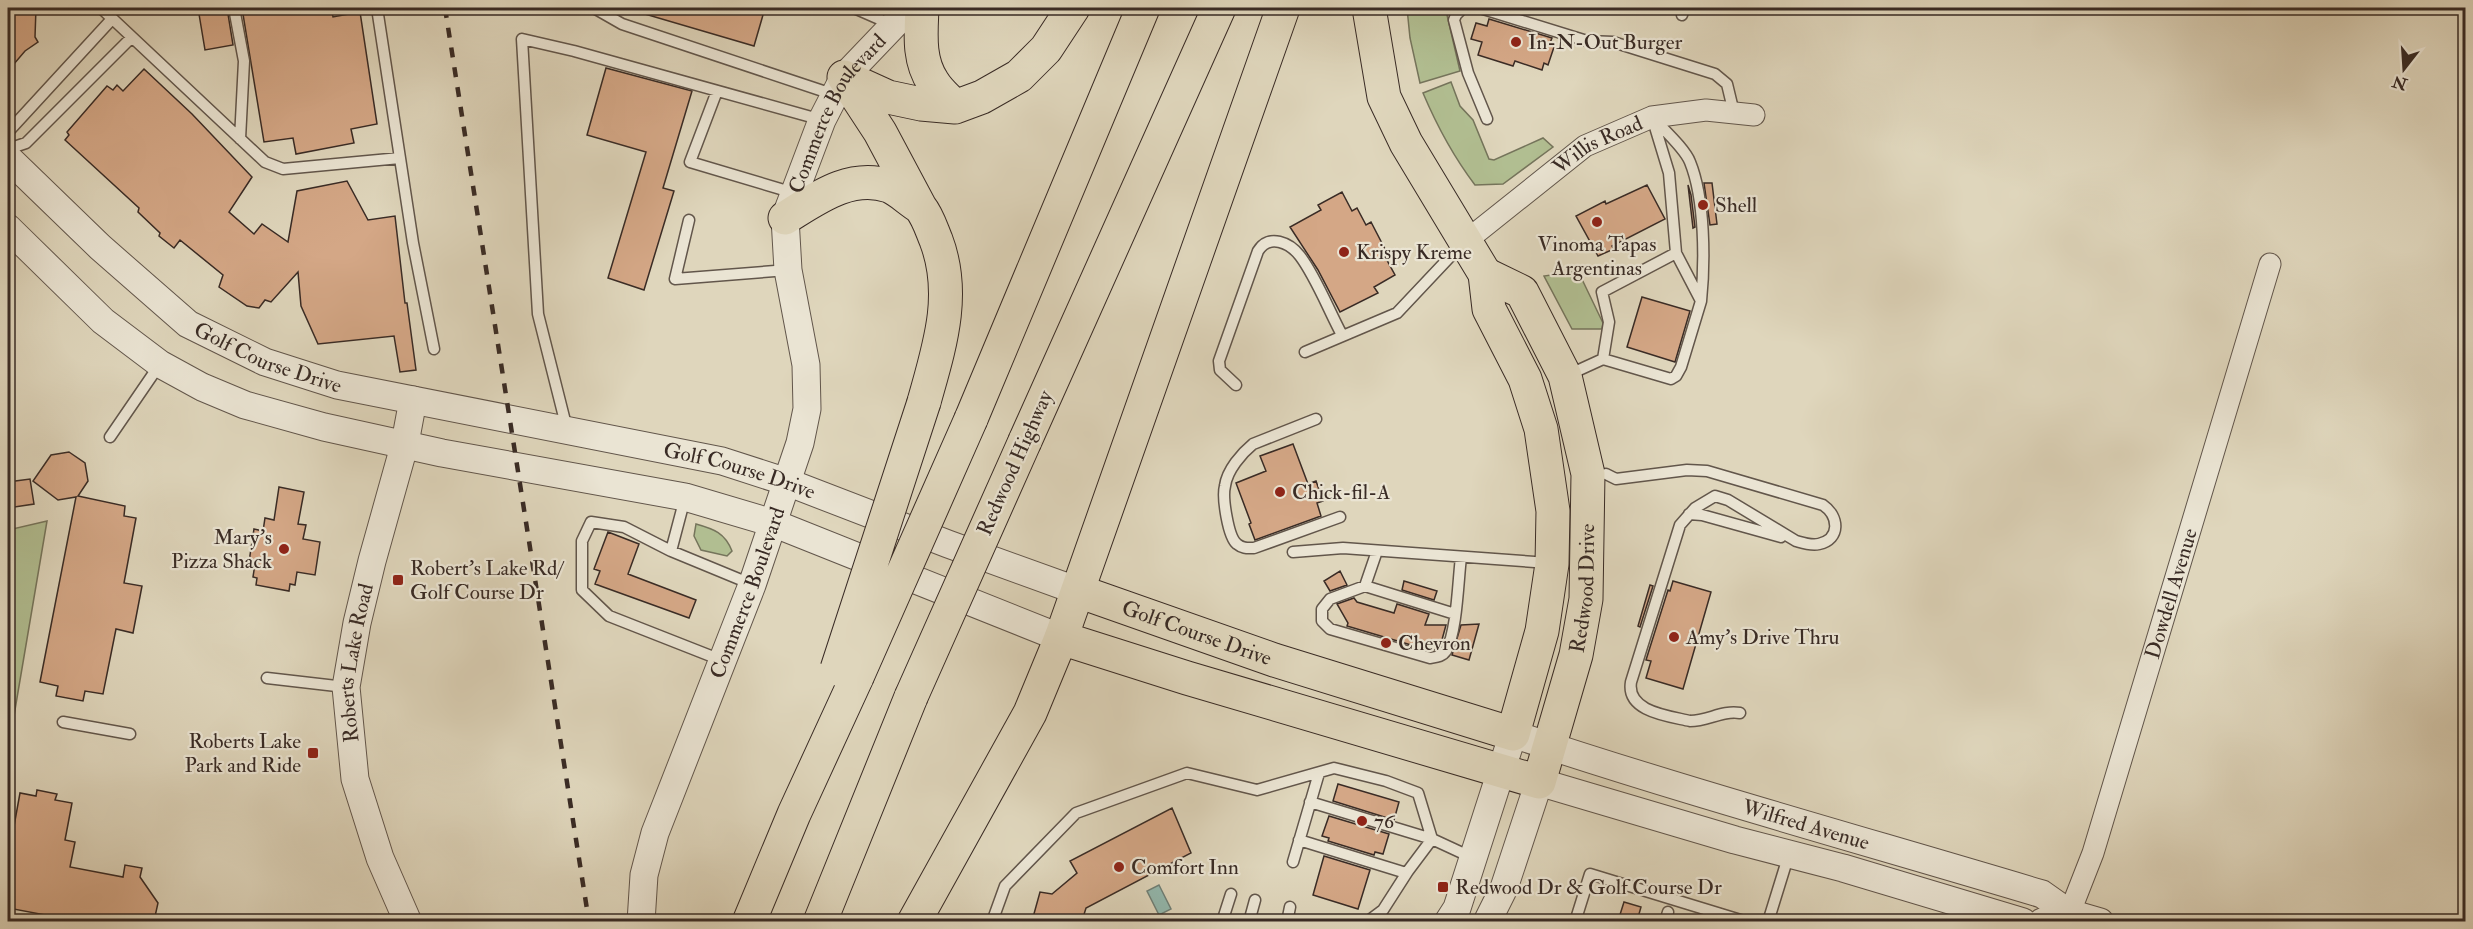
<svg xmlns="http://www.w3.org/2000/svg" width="2473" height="929" viewBox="0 0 2473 929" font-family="'IM FELL Double Pica',serif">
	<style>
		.green { fill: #b1be91; stroke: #75745b; stroke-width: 1.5 }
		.water { fill: #93b9af; stroke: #6f8078; stroke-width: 1.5 }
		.building { fill: #d4a786; stroke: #392b25; stroke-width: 1.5 }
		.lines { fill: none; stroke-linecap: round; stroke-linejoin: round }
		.service-casing { stroke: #62564b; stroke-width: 13 }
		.minor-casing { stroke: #62564b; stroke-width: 23 }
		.tertiary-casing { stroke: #62564b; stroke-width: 29 }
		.primary-casing { stroke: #392b25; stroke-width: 35 }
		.motorway-casing { stroke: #392b25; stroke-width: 35 }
		.service { stroke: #eae4d3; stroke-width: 10 }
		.minor { stroke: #eae4d3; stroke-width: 21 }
		.tertiary { stroke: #eae4d3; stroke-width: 27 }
		.primary { stroke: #dfd6bc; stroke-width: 33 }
		.motorway { stroke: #dfd6bc; stroke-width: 33 }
		.rail { stroke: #392b25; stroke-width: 4.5; stroke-dasharray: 10 10; stroke-linecap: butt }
		.motorway-bridge-casing { stroke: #392b25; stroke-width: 35; stroke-linecap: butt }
		.motorway-bridge { stroke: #dfd6bc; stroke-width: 33 }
		.poi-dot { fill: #8f2418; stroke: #eae4d3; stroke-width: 2 }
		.labels { text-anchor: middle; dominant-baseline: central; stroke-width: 4.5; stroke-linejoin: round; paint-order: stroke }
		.poi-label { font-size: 21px; fill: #392b25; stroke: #eae4d3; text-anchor: start }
		.street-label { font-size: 21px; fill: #392b25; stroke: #eae4d3 }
	</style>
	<rect width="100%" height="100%" fill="#dfd6bc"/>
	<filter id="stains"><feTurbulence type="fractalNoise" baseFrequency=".00333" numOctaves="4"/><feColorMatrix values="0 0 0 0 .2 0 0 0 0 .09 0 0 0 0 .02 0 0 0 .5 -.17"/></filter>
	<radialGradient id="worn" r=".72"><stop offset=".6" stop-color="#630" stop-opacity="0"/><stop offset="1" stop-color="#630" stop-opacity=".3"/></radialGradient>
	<path class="green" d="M1407,8H1448L1447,15L1460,71L1420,83L1410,38Z
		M1451,82L1460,106L1473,120L1489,159L1494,160L1543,138L1553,147L1503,184L1475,185C1453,156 1437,126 1423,93Z
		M1578,271L1603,323L1602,329H1572L1544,276Z
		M47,521L8,751V530Z
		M696,524C714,529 725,533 732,551L727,556L701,550L694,536Z"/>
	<path class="water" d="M1159,885L1171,909L1159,915L1147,891Z"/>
	<path class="building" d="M8,8H36L35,37L38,42L25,51L8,71Z
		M198,8H227L233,45L205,50Z
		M242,8H331L333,17L360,12L377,124L351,129L354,143L296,154L293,138L264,142Z
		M639,8H765L754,46L638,12Z
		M1489,19L1552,38L1550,43L1555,44L1548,65L1544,63L1542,70L1515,61L1513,66L1478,55L1482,42L1471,39L1476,23L1487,26Z
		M606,68L692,91L663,188L674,191L644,290L608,278L646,152L587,135Z
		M144,69L192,114L252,177L229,212L254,234L262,224L288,242L297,191L347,181L368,220L395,216L405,303H407L416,370L400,372L394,336L318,344L301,306L298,272L271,302L265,300L259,308L247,306L219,287L223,275L180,240L174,248L159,236L160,233L138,212L139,208L65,140L69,135L67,132L107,86L113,90L117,85L123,91Z
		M1704,183H1712L1717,224L1710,225Z
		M1647,185L1665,219L1612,246L1614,249L1598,256L1576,216L1605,201L1606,204Z
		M1688,185L1691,195L1695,227L1693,228Z
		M1342,192L1352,211L1357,208L1366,225L1371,222L1386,251L1383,253L1395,275L1374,287L1378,293L1340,312L1318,270L1290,227L1321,210L1318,205Z
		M1642,297L1690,311L1675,362L1627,347Z
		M1293,444L1308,484L1316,481L1323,501L1317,503L1321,516L1255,540L1249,524L1251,523L1236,483L1266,471L1260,456Z
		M69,452L85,463L88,481L78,496L125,506L124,516L136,518L124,583L142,586L133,633L116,629L103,694L85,691L83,701L56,696L58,686L40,682L76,497L58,500L33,481L51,455Z
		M30,479L34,504L8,508V482Z
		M279,487L304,492L298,524L306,525L303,539L320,542L315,575L297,572L295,585L290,584L289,591L256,585L257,578L253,577L255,564L249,562L254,529L263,531L265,518L274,520Z
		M608,532L639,544L628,574L696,600L689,618L595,584L600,571L594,569Z
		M1340,571L1347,585L1330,591L1324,581Z
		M1404,581L1437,591L1434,600L1402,590Z
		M1673,581L1711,592L1683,689L1646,678L1651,661L1646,660L1668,590L1670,591Z
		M1650,585L1653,586L1640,627L1638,626Z
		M1354,598L1357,602L1394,613L1397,604L1429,614L1425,625H1446L1440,647L1435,650L1429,648L1428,650L1347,626L1348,623L1337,604Z
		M1479,624L1469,660L1452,655L1461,625Z
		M1338,784L1399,802L1394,820L1333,801Z
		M37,790L57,794L55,800L72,803L65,840L75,842L70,867L123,877L125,865L142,868L140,877L158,903L154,921H77L8,908V859L20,793L36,796Z
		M1172,808L1191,853L1086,908L1082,921H1032L1040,892L1052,894L1077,873L1070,861Z
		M1329,816L1389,834L1383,854L1375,852L1374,855L1328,841L1329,838L1322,836Z
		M1324,856L1370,870L1358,909L1313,895Z
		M1624,902L1641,907L1637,921H1618Z"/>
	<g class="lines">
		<g class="service-casing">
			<path id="service" d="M101,8L265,162L283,169L400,158
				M234,8L244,61L240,139
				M377,8L413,243L434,349
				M594,8L622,24L835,95
				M854,8L893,25
				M1463,8L1456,15L1454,20L1468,73L1487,119
				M1480,8L1587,41L1613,42L1715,74L1727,84L1734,113
				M1682,15L1684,8
				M717,91L690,162L794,193
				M1654,119C1664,130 1685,149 1690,162C1705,199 1705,262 1701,301
				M8,132L112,19
				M8,149L26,143L132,37
				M689,220L675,279L788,270
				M1305,352L1397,313L1462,244
				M1603,359L1671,379L1676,376L1681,367L1701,301L1676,253
				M1568,375L1603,359L1609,322L1602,292L1676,253L1669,173L1652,117
				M1236,385L1220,370L1219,361L1258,251C1269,233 1290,243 1300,256C1316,277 1329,311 1342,335
				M1316,419L1253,444C1242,453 1227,470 1225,486C1222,497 1228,537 1237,544C1243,549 1248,548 1254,548L1340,517
				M567,429L538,314L522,39L574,51L822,120
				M110,437L160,364
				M1606,474L1616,479L1687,470L1707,471L1823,505C1839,516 1841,539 1819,544C1811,546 1803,543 1796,541L1728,500L1715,496L1695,508L1680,525L1631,682C1626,712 1669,716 1690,721C1708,721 1722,710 1740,713
				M1689,514L1702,515L1781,537
				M671,551L685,498
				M1293,552L1343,548L1549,563
				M1365,586L1377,551
				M1455,614L1365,586L1330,599L1322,609V621L1330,629L1430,658C1436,657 1442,657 1446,651C1457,632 1458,581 1461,557
				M721,660L609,616L582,590V541L591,522L624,527L671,551L751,584
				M267,678L345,687
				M63,722L130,734
				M1310,802L1432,839L1408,871L1383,910L1367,922
				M1299,840L1406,873
				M1293,862L1319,773
				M992,922L1005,886L1076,813L1187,773L1257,790L1334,768L1386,781L1418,793L1432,839L1473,858
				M1222,922L1231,894
				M1249,922L1255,900
				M1287,922L1290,907
				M1575,922L1590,874L1747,922
				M1665,922L1668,912
				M1768,922L1789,854"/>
		</g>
		<g class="minor-casing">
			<g id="minor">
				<path id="s1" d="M1466,241L1585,146L1652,117L1706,110L1754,115"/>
				<path id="s2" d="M2066,922L2093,853L2270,264"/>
			</g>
		</g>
		<g class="tertiary-casing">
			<g id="tertiary">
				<path id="s3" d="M8,158L100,247L188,324L265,362L337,385L722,461L787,482L948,544L1078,591"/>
				<path d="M8,228L103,321L160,364L202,387L245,405L324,427L442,453L685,497L773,523L1061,638"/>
				<path id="s4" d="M408,922L380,858L355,779L346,687L357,623L372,561L405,443L413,400"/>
				<path id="s5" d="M641,922L644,875L655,833L752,585L800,443L807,409L806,365L788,270L785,218L822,120L844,77L910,8"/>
				<path id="s6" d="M1448,922L1457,908L1513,734C1687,792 1865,841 2042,894L2069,913L2100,922"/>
				<path d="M1487,922L1504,888L1539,782L1735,840L1843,868L2023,922"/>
				<path d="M2042,922L2069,913"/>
			</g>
		</g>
		<g class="primary-casing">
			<g id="primary">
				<path id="s7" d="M1078,591L1274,660L1513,734L1542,631L1552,564L1553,511L1541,429L1525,379L1489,309L1485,274L1406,143L1384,97L1369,8"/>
				<path id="s8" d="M1061,638L1187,678L1539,782L1576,655L1586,599L1588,474L1565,376L1522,292L1485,274"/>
			</g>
		</g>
		<g class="motorway-casing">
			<path id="motorway" d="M922,8C921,33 918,60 933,82C938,91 948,99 955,107
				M844,77L880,132L920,207C928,217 931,228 936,240C957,295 939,348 924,402
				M844,77L888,97L921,104L955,107L982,97L1019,76L1046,49L1073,8
				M785,218C816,199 850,173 889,186C899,190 910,201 920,207
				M971,419L1143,8
				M1025,441L1219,8
				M749,922L794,814L857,677
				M820,922L911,697
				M914,922L1030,713L1061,638L1283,8"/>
		</g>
		<use href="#service" class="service"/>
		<use href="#minor" class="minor"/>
		<use href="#tertiary" class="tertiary"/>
		<use href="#primary" class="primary"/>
		<use href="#motorway" class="motorway"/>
		<path class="rail" d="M445,8L589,922"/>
		<g class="motorway-bridge-casing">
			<path id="motorway-bridge" d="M837,669L924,402
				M857,677L971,419
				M911,697L1025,441"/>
		</g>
		<use href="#motorway-bridge" class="motorway-bridge"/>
	</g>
	<g class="poi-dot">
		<circle cx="1516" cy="42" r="6"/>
		<circle cx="1703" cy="205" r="6"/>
		<circle cx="1597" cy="222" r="6"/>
		<circle cx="1344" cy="252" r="6"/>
		<circle cx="1280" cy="492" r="6"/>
		<circle cx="284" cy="549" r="6"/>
		<rect x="392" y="574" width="12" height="12" rx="3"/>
		<circle cx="1674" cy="637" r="6"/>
		<circle cx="1386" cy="643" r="6"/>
		<rect x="307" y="747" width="12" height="12" rx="3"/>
		<circle cx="1362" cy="821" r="6"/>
		<circle cx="1119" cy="867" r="6"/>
		<rect x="1437" y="881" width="12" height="12" rx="3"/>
	</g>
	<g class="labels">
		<g class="poi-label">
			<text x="1528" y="42">In-N-Out Burger</text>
			<text x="1715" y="205">Shell</text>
			<text x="1597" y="244" text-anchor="middle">Vinoma Tapas<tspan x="1597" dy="24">Argentinas</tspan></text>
			<text x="1356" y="252">Krispy Kreme</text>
			<text x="1292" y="492">Chick-fil-A</text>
			<text x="272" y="537" text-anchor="end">Mary's<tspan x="272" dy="24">Pizza Shack</tspan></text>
			<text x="410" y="568">Robert's Lake Rd/<tspan x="410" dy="24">Golf Course Dr</tspan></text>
			<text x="1686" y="637">Amy's Drive Thru</text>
			<text x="1398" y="643">Chevron</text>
			<text x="301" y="741" text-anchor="end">Roberts Lake<tspan x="301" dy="24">Park and Ride</tspan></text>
			<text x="1374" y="821">76</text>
			<text x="1131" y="867">Comfort Inn</text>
			<text x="1455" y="887">Redwood Dr &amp; Golf Course Dr</text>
		</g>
		<g class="street-label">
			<text stroke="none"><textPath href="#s5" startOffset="852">Commerce Boulevard</textPath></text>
			<text stroke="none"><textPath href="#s1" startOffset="164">Willis Road</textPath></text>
			<text stroke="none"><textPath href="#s3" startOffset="332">Golf Course Drive</textPath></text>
			<text transform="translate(1015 463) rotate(-66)">Redwood Highway</text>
			<text stroke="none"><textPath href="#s3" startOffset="818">Golf Course Drive</textPath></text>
			<text stroke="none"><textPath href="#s8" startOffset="699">Redwood Drive</textPath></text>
			<text stroke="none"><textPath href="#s5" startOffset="348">Commerce Boulevard</textPath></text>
			<text stroke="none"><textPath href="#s2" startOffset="345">Dowdell Avenue</textPath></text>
			<text stroke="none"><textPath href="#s7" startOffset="126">Golf Course Drive</textPath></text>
			<text stroke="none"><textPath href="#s4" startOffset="270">Roberts Lake Road</textPath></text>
			<text stroke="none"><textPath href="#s6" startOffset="506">Wilfred Avenue</textPath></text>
		</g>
	</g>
	<rect width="2473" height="929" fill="none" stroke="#dfd6bc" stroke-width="30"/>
	<rect x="9" y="9" width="2455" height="911" fill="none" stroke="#392b25" stroke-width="3"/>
	<rect x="15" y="15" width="2443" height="899" fill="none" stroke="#392b25" stroke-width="1.5"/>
	<g transform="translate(2404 69) rotate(197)" stroke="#eae4d3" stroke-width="4.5" paint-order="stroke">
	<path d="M0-4.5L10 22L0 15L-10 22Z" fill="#392b25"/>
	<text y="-9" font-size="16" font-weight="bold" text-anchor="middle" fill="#392b25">N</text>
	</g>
	<rect width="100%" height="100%" filter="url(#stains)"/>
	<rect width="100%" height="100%" fill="url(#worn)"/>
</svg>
